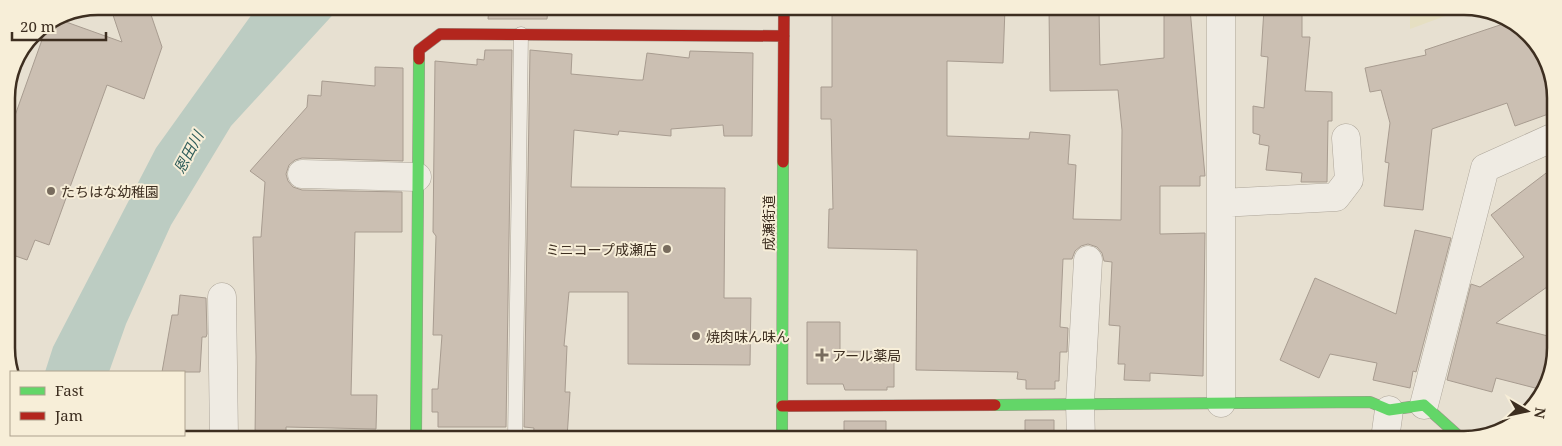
<svg xmlns="http://www.w3.org/2000/svg" width="1562" height="446" viewBox="0 0 1562 446" font-family="'Noto Serif','Noto Sans JP',serif">
	<style>
		.farmland { fill: #e6dfc2 }
		.water { fill: #bcccc2 }
		.building { fill: #cbbfb2; stroke: #a89c90 }
		.lines { fill: none; stroke-linecap: round; stroke-linejoin: round }
		.lane-casing { stroke: #ada599; stroke-width: 15 }
		.street-casing { stroke: #ada599; stroke-width: 29 }
		.fast-casing { stroke: #9c958a; stroke-width: 12 }
		.jam-casing { stroke: #9c958a; stroke-width: 12 }
		.lane { stroke: #efebe3; stroke-width: 14 }
		.street { stroke: #efebe3; stroke-width: 28 }
		.fast { stroke: #63d668; stroke-width: 11 }
		.jam { stroke: #b3261e; stroke-width: 11 }
		.poi-dot { fill: #786c5e; stroke: #f7eed8; stroke-width: 2 }
		.labels { text-anchor: middle; dominant-baseline: central; stroke-width: 4; stroke-linejoin: round; paint-order: stroke }
		.poi-label { font-size: 14px; fill: #3d2e20; stroke: #f7eed8; text-anchor: start }
		.street-label { font-size: 14px; fill: #3d2e20; stroke: #f7eed8 }
		.water-label { font-size: 15px; font-style: italic; fill: #2f5d5a; stroke: #f7eed8 }
		.rim { fill: none; stroke: #3d2e20; stroke-width: 2.5 }
	</style>
	<rect width="100%" height="100%" fill="#e7e0d1"/>
	<path class="farmland" d="M1410,9H1464L1410,29Z"/>
	<path class="water" d="M257,7H340L231,126L171,225L126,324L109,372H45L53,347L156,148Z"/>
	<path class="building" d="M110,6H148L162,47L144,99L107,85L49,245L35,240L27,260L7,253V138L48,23L55,18L122,42Z
		M489,7H548L547,19H488Z
		M832,8H1005L1003,63L947,61V136L1029,139L1030,132L1070,135L1068,164L1076,165L1073,219L1121,220L1122,130L1118,90L1050,91L1049,8H1099L1100,65L1164,58V9H1190L1205,176H1200V186H1160V234L1205,233L1203,376L1150,373V381L1124,380L1125,364H1118L1120,326L1109,325L1112,262L1104,261L1102,253L1097,247L1088,244L1081,246L1075,251L1072,259H1063L1060,327L1068,328L1067,352H1060L1059,381H1055V389H1026V380L1017,379L1018,372L916,370L917,250L828,248L829,209H833L831,119H821V87H832Z
		M1264,9H1302V37H1310L1305,91L1332,92V121H1328L1327,182H1301L1302,173L1266,170L1269,146L1259,144L1260,135L1253,133V106L1264,108L1268,57L1261,56Z
		M1509,22L1529,33L1554,81V112L1515,126L1507,103L1432,129L1423,210L1384,206L1389,163L1385,162L1390,123L1381,90L1370,92L1365,68L1426,55L1425,50Z
		M485,50H512L506,427H438V412H432V389H438L442,335H433L436,236L433,232L435,61L477,65V59L484,60Z
		M530,50L572,54L571,74L637,80H643L647,53L689,58L690,51L753,53L752,136H724L723,125L671,129V136L619,131L618,135L574,130L571,187L725,188L724,298H751L750,365L628,364V292H569L564,346H567L565,392H570L567,438H533L534,428L524,427Z
		M375,67L403,68V161L302,158L295,160L289,165L286,174L288,181L293,187L302,190L402,192V232H355L351,395H377L376,429L286,427V437H255L256,357L253,237H261L265,182L250,171L307,107L308,95L321,96L322,81L375,86Z
		M1554,167L1553,295L1547,287L1496,323L1552,337L1539,389L1496,378L1492,392L1447,380L1471,284L1480,287L1524,257L1491,215Z
		M1415,230L1451,238L1416,372L1413,371L1410,388L1373,380L1377,363L1330,354L1319,378L1280,360L1315,278L1396,314Z
		M180,295L206,298L207,334L206,337H202L200,372H162L172,315H178Z
		M807,322H840V351L894,352V387H887V390H845L843,384H807Z
		M1025,420H1054V439H1025Z
		M844,421H886V438H844Z"/>
	<g class="lines">
		<g class="lane-casing">
			<path id="lane" d="M515,438L521,34"/>
		</g>
		<g class="street-casing">
			<path id="street" d="M302,174L417,177
				M1221,203L1336,197L1349,180L1346,138
				M222,297L224,437
				M1221,403V9
				M1424,405L1485,168L1554,137
				M1081,439L1080,403L1088,260
				M1385,439L1389,410"/>
		</g>
		<g class="fast-casing">
			<path id="fast" d="M995,405L1370,402L1389,410L1424,405L1463,440
				M416,437L419,59
				M782,438L783,162"/>
		</g>
		<g class="jam-casing">
			<path id="jam" d="M419,59V50L440,34L784,36
				M783,162L784,8
				M782,406L995,405"/>
		</g>
		<use href="#lane" class="lane"/>
		<use href="#street" class="street"/>
		<use href="#fast" class="fast"/>
		<use href="#jam" class="jam"/>
	</g>
	<g class="poi-dot">
		<circle cx="51" cy="191" r="5"/>
		<circle cx="667" cy="249" r="5"/>
		<circle cx="696" cy="336" r="5"/>
		<path d="M819.5 347.5h5v5h5v5h-5v5h-5v-5h-5v-5h5z"/>
	</g>
	<g class="labels">
		<g class="poi-label">
			<text x="61" y="191">たちはな幼稚園</text>
			<text x="657" y="249" text-anchor="end">ミニコープ成瀬店</text>
			<text x="706" y="336">焼肉味ん味ん</text>
			<text x="832" y="355">アール薬局</text>
		</g>
		<g class="street-label">
			<text transform="translate(768 223) rotate(-90)">成瀬街道</text>
		</g>
		<g class="water-label">
			<text transform="translate(188 152) rotate(-62)">恩田川</text>
		</g>
	</g>
	<path d="M0 0H1562V446H0ZM98 15H1464A83 83 0 0 1 1547 98V348A83 83 0 0 1 1464 431H98A83 83 0 0 1 15 348V98A83 83 0 0 1 98 15Z" fill="#f7eed8" fill-rule="evenodd"/>
	<path class="rim" d="M98 15H1464A83 83 0 0 1 1547 98V348A83 83 0 0 1 1464 431H98A83 83 0 0 1 15 348V98A83 83 0 0 1 98 15Z"/>
	<rect x="10" y="371" width="175" height="65" fill="#f7eed8" stroke="#ada18e"/>
	<rect x="20" y="387" width="25" height="8" fill="#63d668" stroke="#ada18e"/>
	<text x="55" y="396" font-size="15" fill="#3d2e20">Fast</text>
	<rect x="20" y="412" width="25" height="8" fill="#b3261e" stroke="#ada18e"/>
	<text x="55" y="421" font-size="15" fill="#3d2e20">Jam</text>
	<g transform="translate(1527 411) rotate(99)" stroke="#f7eed8" stroke-width="4" paint-order="stroke">
	<path d="M0-4L9 19L0 12L-9 19Z" fill="#3d2e20"/>
	<text y="-8" font-size="14" font-weight="bold" text-anchor="middle" fill="#3d2e20">N</text>
	</g>
	<path d="M12 32v8h94v-8" fill="none" stroke="#3d2e20" stroke-width="2.5"/>
	<text x="20" y="32" font-size="15" fill="#3d2e20" stroke="#f7eed8" stroke-width="4" paint-order="stroke">20 m</text>
</svg>
